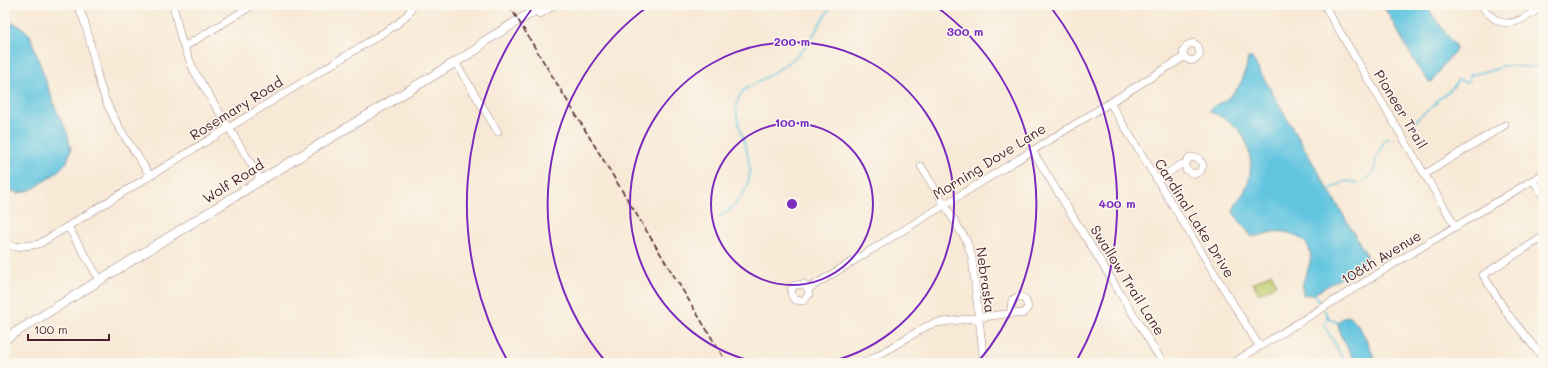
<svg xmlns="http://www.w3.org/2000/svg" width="1548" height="368" viewBox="0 0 1548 368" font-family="Mali,sans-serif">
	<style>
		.grass { fill: url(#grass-tufts); stroke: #84774e }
		.water { fill: #62c5e0; stroke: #567286 }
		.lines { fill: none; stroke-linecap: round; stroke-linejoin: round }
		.stream { stroke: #62c5e0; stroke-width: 1.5 }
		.minor-casing { stroke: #a18480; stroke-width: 8 }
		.major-casing { stroke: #a18480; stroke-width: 10 }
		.minor { stroke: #fff; stroke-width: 7 }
		.major { stroke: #fff; stroke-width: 9 }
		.rail { stroke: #4a1f2b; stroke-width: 1.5; stroke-dasharray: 6 3; stroke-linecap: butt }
		.ring { fill: none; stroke: #7b2cbf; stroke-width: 2 }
		.labels { text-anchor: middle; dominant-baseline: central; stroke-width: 3; stroke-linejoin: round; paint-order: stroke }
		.street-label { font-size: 14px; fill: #4a1f2b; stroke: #fbf7ec }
		.centre { fill: #7b2cbf; stroke: #fbf7ec; stroke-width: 2 }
		.ring-label { font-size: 12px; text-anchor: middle; font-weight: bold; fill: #7b2cbf; stroke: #fbf7ec; stroke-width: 3; stroke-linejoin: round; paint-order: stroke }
	</style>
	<defs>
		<pattern id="grass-tufts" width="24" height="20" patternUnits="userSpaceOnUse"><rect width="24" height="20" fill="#bfcf72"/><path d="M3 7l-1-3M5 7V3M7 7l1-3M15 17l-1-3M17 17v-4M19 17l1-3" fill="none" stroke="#a6b163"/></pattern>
	</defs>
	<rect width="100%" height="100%" fill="#fbf7ec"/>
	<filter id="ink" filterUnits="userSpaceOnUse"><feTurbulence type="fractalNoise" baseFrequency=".025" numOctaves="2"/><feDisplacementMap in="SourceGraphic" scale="8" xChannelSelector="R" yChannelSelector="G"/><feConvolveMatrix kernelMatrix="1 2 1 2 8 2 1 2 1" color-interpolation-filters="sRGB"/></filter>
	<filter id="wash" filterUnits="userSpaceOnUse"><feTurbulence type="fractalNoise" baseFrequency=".012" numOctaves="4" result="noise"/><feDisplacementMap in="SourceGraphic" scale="16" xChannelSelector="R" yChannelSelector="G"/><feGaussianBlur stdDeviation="0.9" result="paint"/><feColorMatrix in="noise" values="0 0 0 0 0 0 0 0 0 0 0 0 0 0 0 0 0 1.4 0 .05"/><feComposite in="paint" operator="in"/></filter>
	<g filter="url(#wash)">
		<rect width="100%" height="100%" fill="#f8e9d6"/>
		<path class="grass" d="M1271,273L1277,284L1259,294L1253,283Z"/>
		<path class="water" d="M1383,5H1425L1455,45L1456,50L1443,65L1433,81L1429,82L1419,69Z
			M5,23C16,22 22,27 30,35L55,107L67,132L71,149L67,162L56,173L33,189L19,193L5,189Z
			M1248,58H1252L1366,254V263L1314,294L1303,295C1301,278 1307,276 1310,262C1314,239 1291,230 1272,232C1263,234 1261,237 1251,236L1233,212C1236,201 1241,199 1245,190C1254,173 1252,146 1239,130C1232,122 1221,116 1210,112C1214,103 1220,104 1227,99C1240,89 1246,74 1248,58Z
			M1347,316C1358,317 1373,353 1376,363H1356L1340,334L1338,323L1340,320Z"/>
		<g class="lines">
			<path class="stream" d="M1410,127L1413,125L1420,116L1435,105L1438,99L1444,96L1454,86L1458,80L1466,82L1469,80L1470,75L1497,69L1501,66L1537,67L1543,65
				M1363,181L1373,173L1375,167L1376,159L1385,139H1391
				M1329,190L1346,181L1358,183
				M719,217C727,213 733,207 738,201C772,162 719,120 743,91C765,77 789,66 806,46C817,33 821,16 834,5
				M1314,293L1321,305
				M1324,310L1330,319L1338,323
				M1327,315L1325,326L1345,363"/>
		</g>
	</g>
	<g filter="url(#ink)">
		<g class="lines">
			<g class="minor-casing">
				<path id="minor" d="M77,5C92,32 92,65 103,93C113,123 134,149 150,176
					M173,5L181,39L194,71L261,180
					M1324,5L1456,227
					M1481,5C1503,35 1518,22 1543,6
					M184,47L253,5
					M455,62L498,132
					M1110,103L1259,346
					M1032,150L1163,363
					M921,166L966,240L972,257L984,363
					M1425,174L1505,125
					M1157,180L1180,165L1185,164L1190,157L1198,158L1203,165L1200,172L1194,174L1186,170L1185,164
					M1533,180L1543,196
					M68,227L100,280
					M1543,237L1483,275L1507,313L1543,358
					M5,244L16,247L39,244L396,25L408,14L413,5
					M808,289L809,295L803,301L795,300C790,295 790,289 795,285L804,284L808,289L1184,57L1183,52L1187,45L1193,43L1198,46L1200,55L1196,59L1191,61L1184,57
					M850,363H857
					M865,363L927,326L936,323L1014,313L1023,314L1028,307L1025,299L1019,296L1012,300L1011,309L1014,313
					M1233,363L1405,257L1543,174"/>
			</g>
			<g class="major-casing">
				<path id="major" d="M540,13L553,5
					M5,339L261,180L477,49L485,41L544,5"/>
			</g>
			<use href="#minor" class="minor"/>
			<use href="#major" class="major"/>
			<path class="rail" d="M509,5L727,363"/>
		</g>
	</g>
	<g class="ring">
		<circle cx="792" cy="204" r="81"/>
		<path d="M760 363A162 162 0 1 1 824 363"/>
		<path d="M606 362A244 244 0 0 1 650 5M934 5A244 244 0 0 1 978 362"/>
		<path d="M508 362A325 325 0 0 1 534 6M1050 6A325 325 0 0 1 1076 362"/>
	</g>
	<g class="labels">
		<g class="street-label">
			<text transform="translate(236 108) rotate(-32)">Rosemary Road</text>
			<text transform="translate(1401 109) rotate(59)">Pioneer Trail</text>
			<text transform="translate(989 161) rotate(-32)">Morning Dove Lane</text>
			<text transform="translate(233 181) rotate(-32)">Wolf Road</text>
			<text transform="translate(1195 218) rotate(58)">Cardinal Lake Drive</text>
			<text transform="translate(1381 257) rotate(-31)">108th Avenue</text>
			<text transform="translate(986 280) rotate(82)">Nebraska</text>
			<text transform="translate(1128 280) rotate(58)">Swallow Trail Lane</text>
		</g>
	</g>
	<circle cx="792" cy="204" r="6" class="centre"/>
	<g class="ring-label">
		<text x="965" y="36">300 m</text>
		<text x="792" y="46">200 m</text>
		<text x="792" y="127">100 m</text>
		<text x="1117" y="208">400 m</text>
	</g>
	<rect width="1548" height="368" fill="none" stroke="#fbf7ec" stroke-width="20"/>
	<path d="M28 334v6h81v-6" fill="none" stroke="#4a1f2b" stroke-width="2"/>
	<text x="34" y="334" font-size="12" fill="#4a1f2b" stroke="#fbf7ec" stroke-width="3" paint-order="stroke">100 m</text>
</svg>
